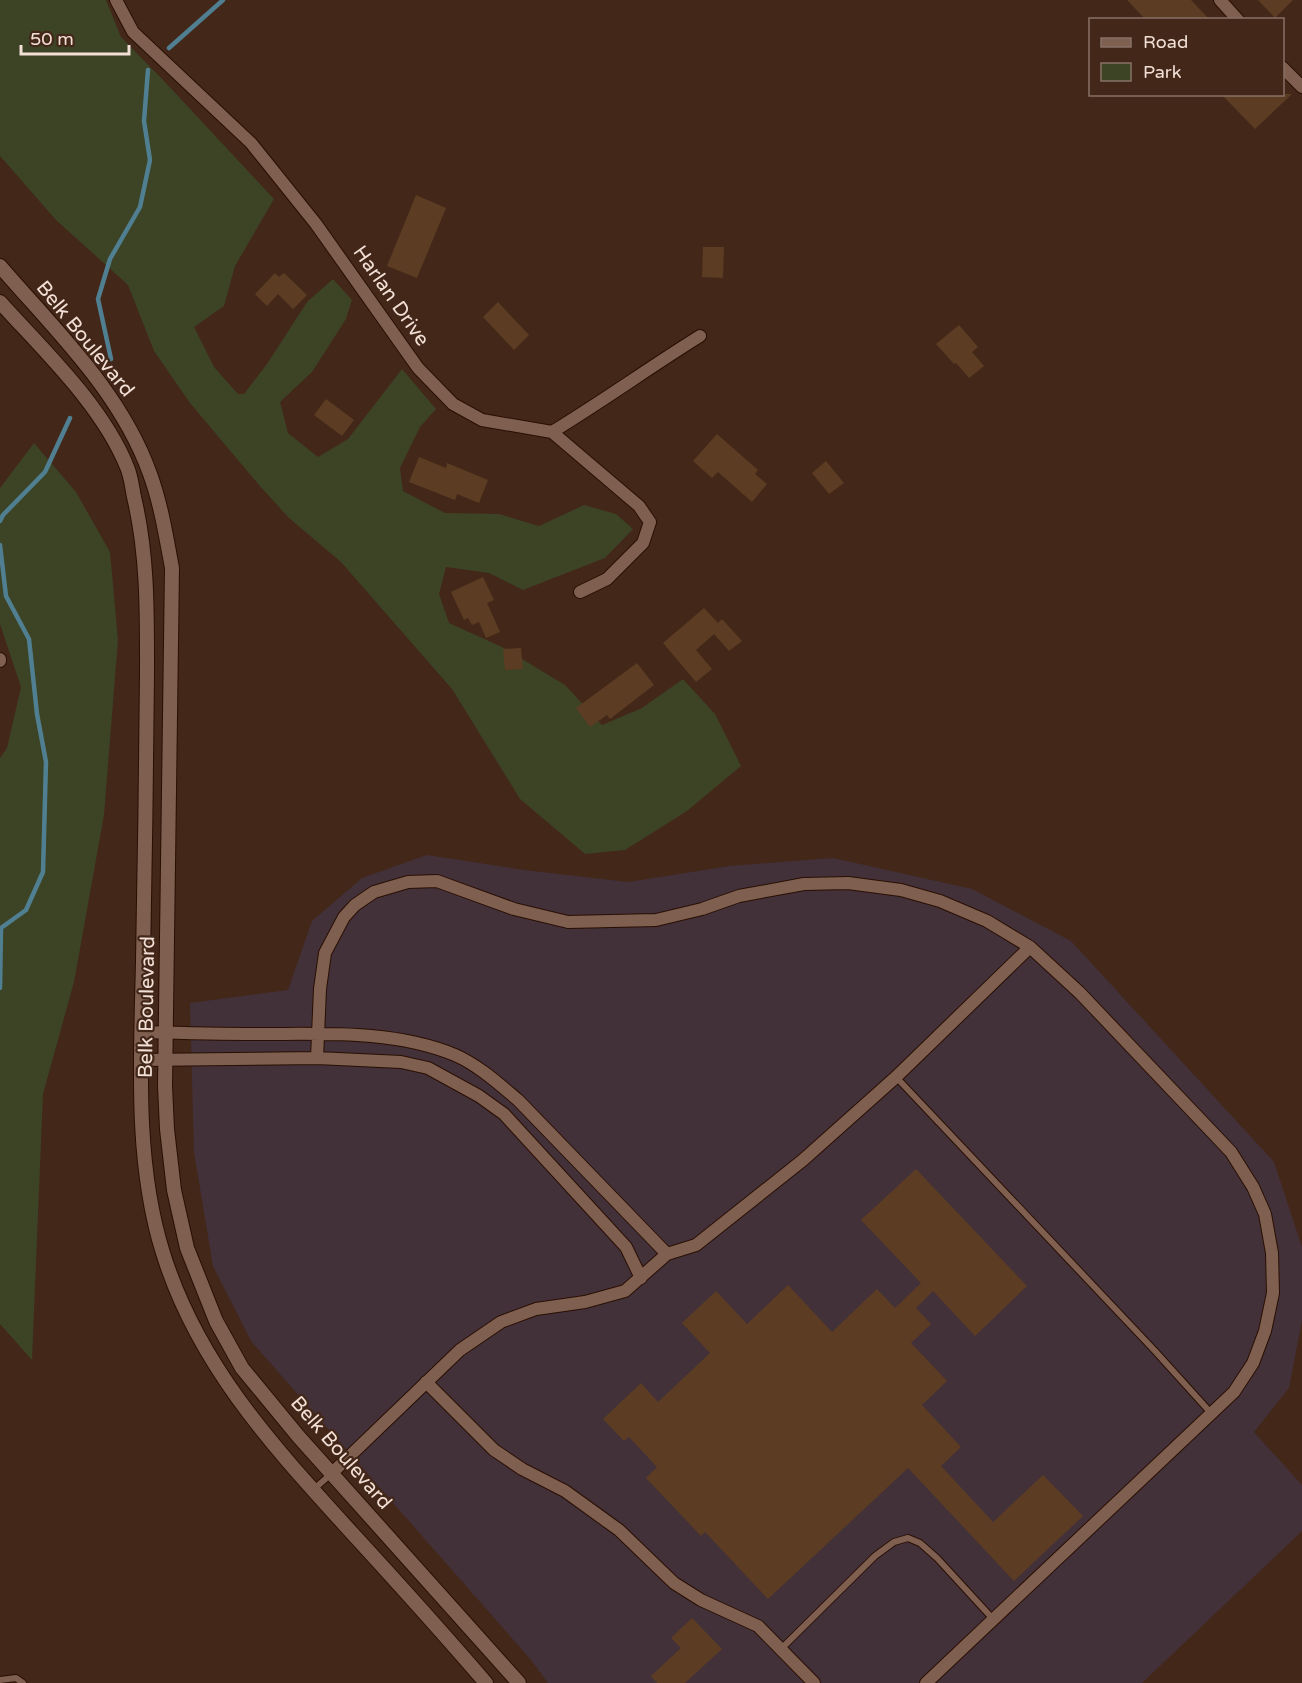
<svg xmlns="http://www.w3.org/2000/svg" width="1302" height="1683" viewBox="0 0 1302 1683" font-family="'Varela Round',sans-serif">
	<style>
		.medical { fill: #43313a }
		.green { fill: #3d4325 }
		.lines { fill: none; stroke-linecap: round; stroke-linejoin: round }
		.stream { stroke: #507f92; stroke-width: 4.5 }
		.building { fill: #5c3d23 }
		.service-casing { stroke: #290f03; stroke-width: 8 }
		.minor-casing { stroke: #290f03; stroke-width: 14 }
		.tertiary-casing { stroke: #290f03; stroke-width: 16 }
		.service { stroke: #7f5f4f; stroke-width: 6 }
		.minor { stroke: #7f5f4f; stroke-width: 12 }
		.tertiary { stroke: #7f5f4f; stroke-width: 14 }
		.labels { text-anchor: middle; dominant-baseline: central; stroke-width: 4.5; stroke-linejoin: round; paint-order: stroke }
		.street-label { font-size: 20px; fill: #f2dfd6; stroke: #432719 }
	</style>
	<rect width="100%" height="100%" fill="#432719"/>
	<path class="medical" d="M427,855L524,870L628,882L730,866L833,858L972,889L1071,941L1274,1162L1302,1247V1320L1289,1388L1254,1432L1302,1485V1531L1142,1683H548L531,1660L251,1341L213,1266L194,1152L190,1003L288,990L312,921L362,878Z"/>
	<path class="green" d="M0,0H106L121,37L165,82L274,199L235,266L224,306L194,327L214,367L238,394H244L267,364L307,302L333,279L352,300L346,319L312,372L280,402L288,433L318,457L348,439L402,369L436,409L420,427L400,468L403,491L445,513L499,514L539,526L584,505L616,514L633,529L605,558L523,590L489,573L446,567L439,594L449,623L502,647L565,685L602,725L642,708L683,679L715,714L741,766L687,811L625,850L585,854L520,799L452,689L341,562L289,518L259,485L190,403L154,351L128,285L56,220L0,156Z
		M34,443L76,492L110,552L118,640L104,815L74,982L43,1094L32,1360L0,1324V758L7,748L21,687L0,624V488Z"/>
	<g class="lines">
		<path class="stream" d="M169,48L223,0
			M111,359L98,299L110,259L140,207L150,160L144,121L148,70
			M0,521L3,515L45,472L70,418
			M0,545L6,596L29,639L37,714L46,762L43,872L26,910L1,928L0,988"/>
	</g>
	<path class="building" d="M1127,0H1191L1210,20H1146Z
		M1258,0H1293L1275,18Z
		M1221,94H1292L1255,129Z
		M416,195L446,208L417,278L387,266Z
		M703,247H724L723,278L702,277Z
		M275,273L279,277L284,273L307,295L293,309L278,294L267,306L255,294Z
		M498,302L529,335L514,350L483,317Z
		M959,325L978,347L972,352L984,366L969,378L956,363L954,364L936,344Z
		M326,399L354,420L342,436L314,415Z
		M717,434L758,470L755,474L767,484L752,502L718,472L712,478L693,461Z
		M419,457L446,468L447,463L488,480L479,503L457,494L455,500L409,482Z
		M826,461L844,483L829,494L812,473Z
		M483,577L494,600L487,603L500,632L486,638L479,622L472,625L468,618L464,620L451,592Z
		M704,608L718,623L722,619L742,641L729,651L714,634L696,650L712,669L696,682L663,643Z
		M521,648L523,669L505,670L503,649Z
		M637,663L654,685L610,719L607,715L590,727L576,708Z
		M916,1169L1027,1286L975,1336L933,1291L916,1308L931,1324L911,1343L947,1381L922,1405L961,1447L941,1466L993,1522L1043,1475L1083,1516L1014,1581L908,1468L768,1599L705,1532L701,1536L646,1478L657,1467L629,1437L624,1441L603,1419L641,1383L658,1402L710,1353L682,1323L716,1291L747,1324L788,1285L832,1332L877,1289L895,1308L921,1283L861,1220Z
		M692,1618L722,1649L685,1683H657L651,1676L681,1648L671,1638Z"/>
	<g class="lines">
		<g class="service-casing">
			<path id="service" d="M896,1077L1155,1351L1211,1413
				M313,1490L331,1474
				M781,1649L875,1556L894,1542L908,1538L920,1543L937,1558L993,1619
				M0,1680L16,1678L23,1683"/>
		</g>
		<g class="minor-casing">
			<path id="minor" d="M116,0L133,32L251,143L316,224L418,368L453,404L482,420L552,432C603,401 650,367 700,336
				M1220,0L1238,20
				M1282,67L1302,87
				M552,432L639,506L650,522L643,543L607,579L580,592
				M0,659V661
				M142,1032C181,1033 221,1034 261,1034C325,1034 394,1030 455,1055C478,1065 499,1084 518,1100L667,1254
				M317,1058L320,989L325,953L344,917L355,905L374,892L408,882L437,881L514,909L568,922L656,920L702,909L739,896L804,884L848,883L901,890L940,901L987,921L1030,947L1080,993L1231,1152L1253,1187L1265,1214L1272,1253L1273,1293L1265,1331L1253,1363L1234,1392L926,1683
				M142,1060L317,1058L401,1062L428,1068L479,1096L504,1114L626,1247L641,1278
				M426,1382L494,1450L522,1469L565,1491L619,1530L674,1583L701,1600L758,1626L814,1683
				M331,1474L460,1350L501,1322L536,1309L585,1302L625,1291L667,1254L696,1245L803,1160L896,1077L1030,947"/>
		</g>
		<g class="tertiary-casing">
			<path id="tertiary" d="M0,266C55,330 121,392 150,474C161,504 166,536 172,568L165,1086L167,1129L174,1190L187,1248L216,1321L242,1368L298,1436L519,1683
				M0,302C44,351 102,405 127,467C131,476 132,487 134,497C148,556 147,614 147,674C146,770 145,865 143,961C141,1056 134,1161 163,1253C198,1366 274,1447 352,1533C397,1582 442,1632 486,1683"/>
		</g>
		<use href="#service" class="service"/>
		<use href="#minor" class="minor"/>
		<use href="#tertiary" class="tertiary"/>
	</g>
	<g class="labels">
		<g class="street-label">
			<text transform="translate(391 296) rotate(55)">Harlan Drive</text>
			<text transform="translate(85 339) rotate(51)">Belk Boulevard</text>
			<text transform="translate(147 1007) rotate(-89)">Belk Boulevard</text>
			<text transform="translate(341 1453) rotate(49)">Belk Boulevard</text>
		</g>
	</g>
	<rect x="1089" y="18" width="195" height="78" fill="#432719" stroke="#897165" stroke-width="1.5"/>
	<rect x="1101" y="38" width="30" height="9" fill="#7f5f4f" stroke="#897165" stroke-width="1.5"/>
	<text x="1143" y="48" font-size="18" fill="#f2dfd6">Road</text>
	<rect x="1101" y="63" width="30" height="18" fill="#3d4325" stroke="#897165" stroke-width="1.5"/>
	<text x="1143" y="78" font-size="18" fill="#f2dfd6">Park</text>
	<path d="M21 45v9h108v-9" fill="none" stroke="#f2dfd6" stroke-width="3"/>
	<text x="30" y="45" font-size="18" fill="#f2dfd6" stroke="#432719" stroke-width="4.5" paint-order="stroke">50 m</text>
</svg>
